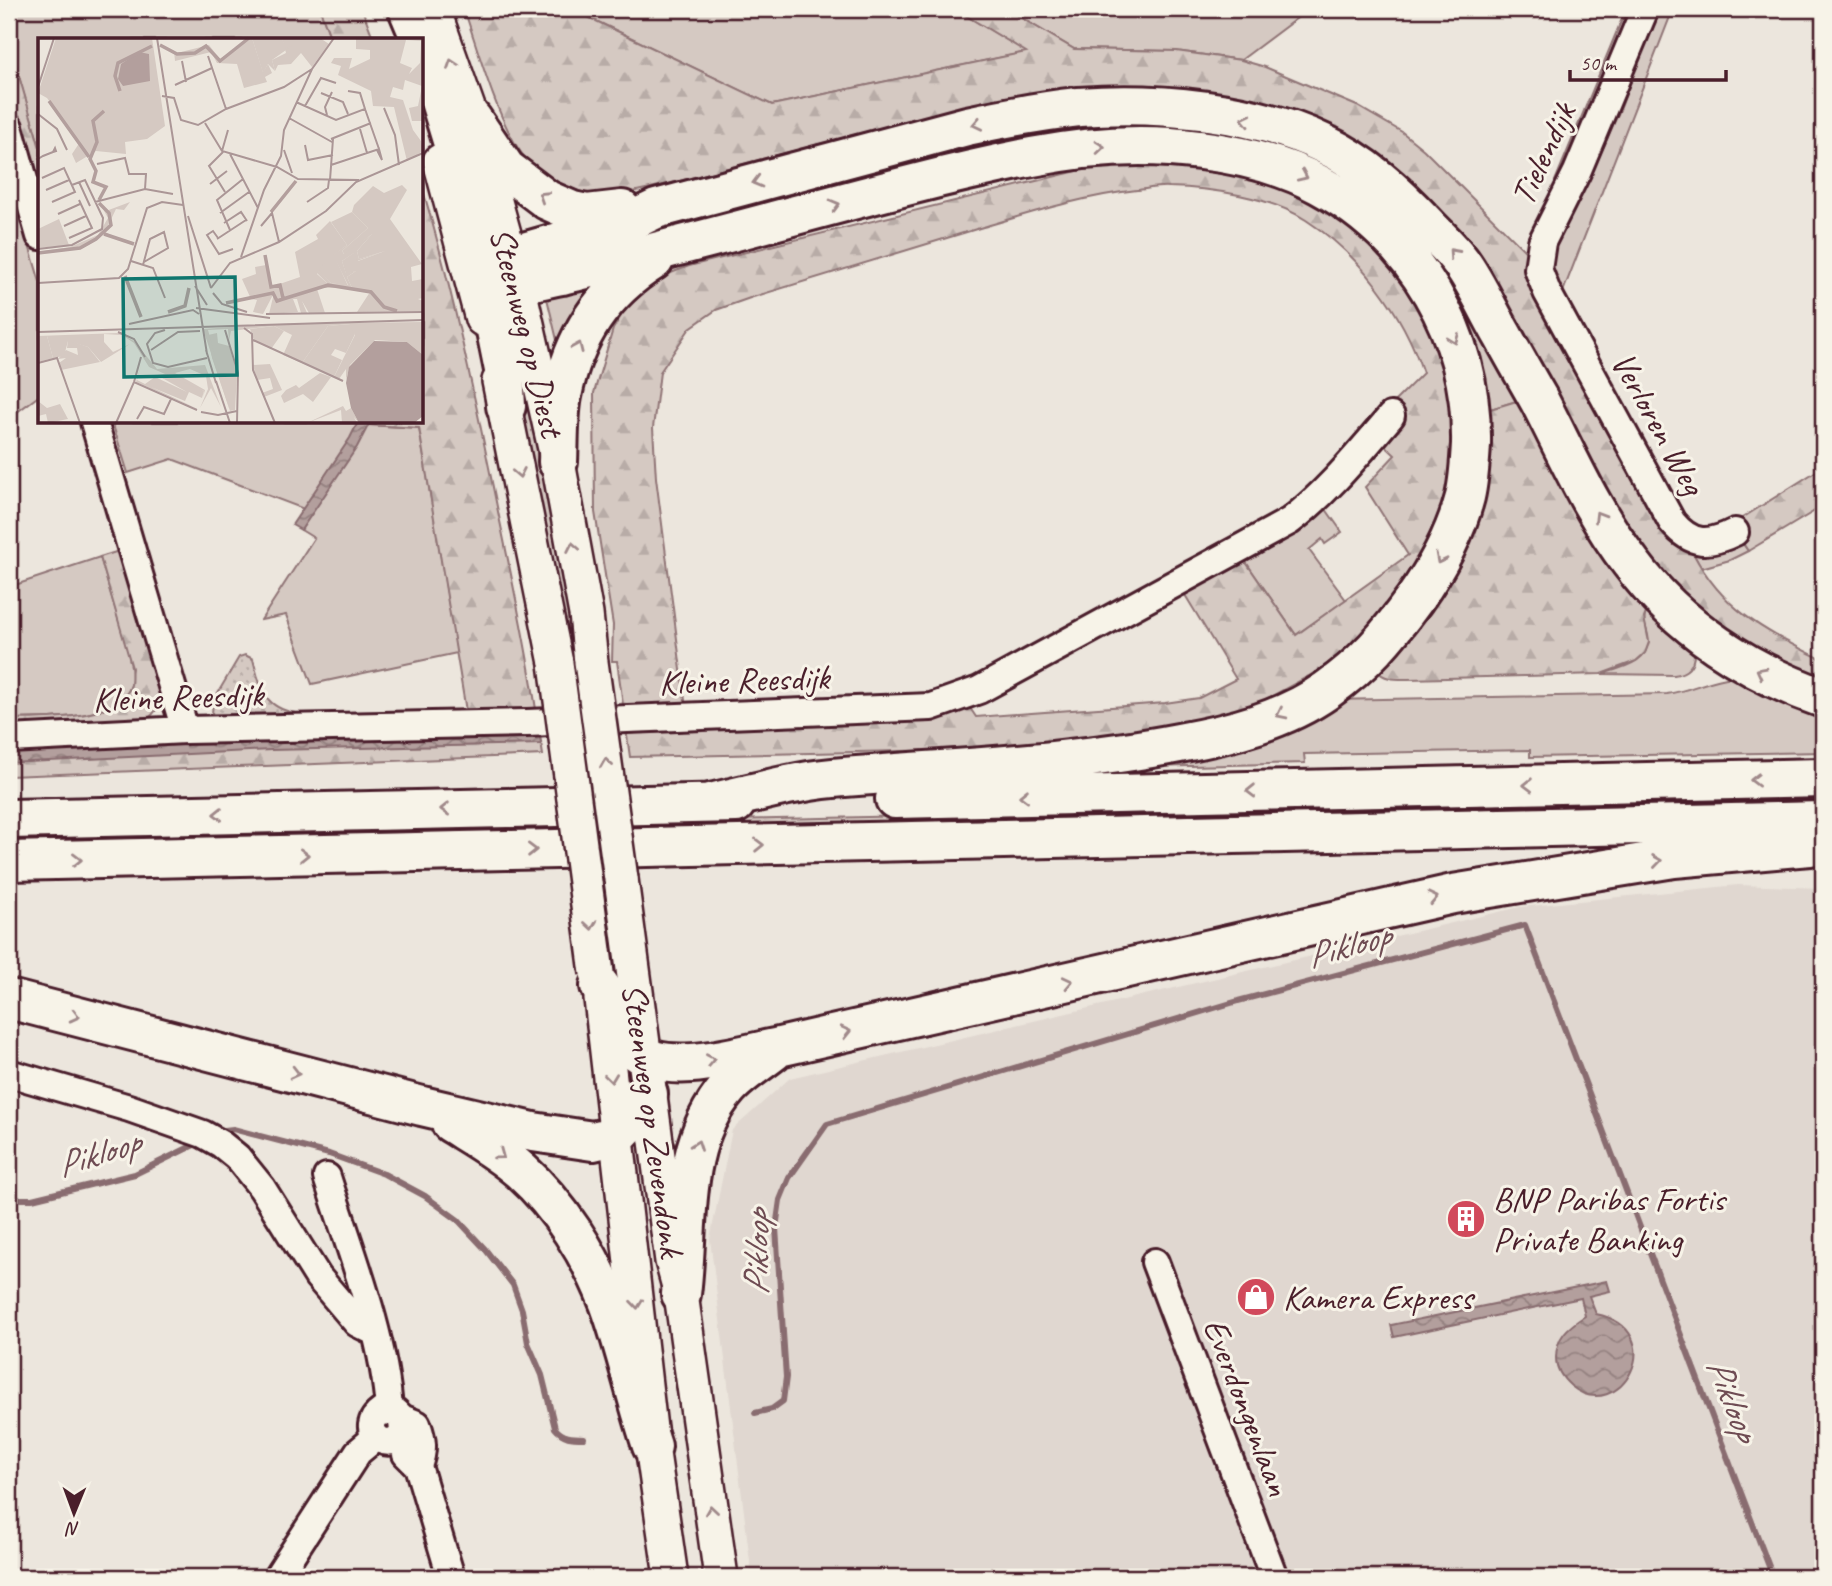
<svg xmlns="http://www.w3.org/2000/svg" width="1832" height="1586" viewBox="0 0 1832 1586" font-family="Caveat,sans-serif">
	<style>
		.built { fill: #e0d7d0 }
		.grass { fill: #d5c9c2; stroke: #907476; stroke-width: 2 }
		.forest { fill: url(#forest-firs); stroke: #907476; stroke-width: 2 }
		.park { fill: url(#park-dots); stroke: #907476; stroke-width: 2 }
		.water { fill: url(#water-waves); stroke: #896c6f; stroke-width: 2 }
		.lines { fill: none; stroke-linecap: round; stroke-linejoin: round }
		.stream { stroke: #896c6f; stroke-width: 6 }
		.minor-casing { stroke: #4a1f2b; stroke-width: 32 }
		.major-casing { stroke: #4a1f2b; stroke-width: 38 }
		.highway-casing { stroke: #4a1f2b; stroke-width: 44 }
		.minor { stroke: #f7f3e8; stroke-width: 26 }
		.major { stroke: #f7f3e8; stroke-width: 33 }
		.highway { stroke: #f7f3e8; stroke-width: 38 }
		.major-bridge-casing { stroke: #4a1f2b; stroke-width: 38; stroke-linecap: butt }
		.major-bridge { stroke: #f7f3e8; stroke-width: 33 }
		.oneway { stroke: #a0898a }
		.labels { text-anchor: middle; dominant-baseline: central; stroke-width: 6; stroke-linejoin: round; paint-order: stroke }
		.street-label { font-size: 35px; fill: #4a1f2b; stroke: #f7f3e8 }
		.poi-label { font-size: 35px; fill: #4a1f2b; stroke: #f7f3e8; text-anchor: start }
		.water-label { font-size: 37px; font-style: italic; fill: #6f4c53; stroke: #f7f3e8 }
		.inset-river { fill: none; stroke: #b39f9d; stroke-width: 3.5 }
		.inset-road { fill: none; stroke: #ab9696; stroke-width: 2 }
		.view { fill: #0f766e; fill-opacity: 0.15; stroke: #0f766e; stroke-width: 3.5 }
		.inset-edge { fill: none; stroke: #4a1f2b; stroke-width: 3.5 }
	</style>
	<defs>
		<pattern id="forest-firs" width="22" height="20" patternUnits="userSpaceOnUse" patternTransform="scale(1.75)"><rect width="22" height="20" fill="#d5c9c2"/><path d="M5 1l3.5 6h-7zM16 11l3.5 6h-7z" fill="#b8aca7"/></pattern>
		<pattern id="park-dots" width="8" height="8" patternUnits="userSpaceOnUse" patternTransform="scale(1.75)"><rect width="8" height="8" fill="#d5c9c2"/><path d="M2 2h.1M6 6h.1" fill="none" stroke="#b8aca7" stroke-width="1.8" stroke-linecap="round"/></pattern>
		<pattern id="water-waves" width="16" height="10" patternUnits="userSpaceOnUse" patternTransform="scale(1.75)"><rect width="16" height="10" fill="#b39f9d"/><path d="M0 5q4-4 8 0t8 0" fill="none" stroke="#948180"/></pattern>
	</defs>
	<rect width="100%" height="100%" fill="#ece6dd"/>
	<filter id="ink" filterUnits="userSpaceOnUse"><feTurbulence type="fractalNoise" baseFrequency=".0143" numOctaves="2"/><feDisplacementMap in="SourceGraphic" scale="14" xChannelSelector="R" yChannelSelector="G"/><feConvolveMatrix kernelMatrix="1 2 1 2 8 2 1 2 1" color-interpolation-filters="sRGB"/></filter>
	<g filter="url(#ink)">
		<path class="built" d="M1738,885L1823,888V1577H752L710,1239L732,1130L790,1078L1520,907Z"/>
		<path class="grass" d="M9,9H320L331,40H40V148C27,102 9,57 9,9Z
			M571,9H955L1027,52L772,105Z
			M1006,9H1309L1241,60L1176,51L1074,49Z
			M1626,9H1636L1560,187L1555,181Z
			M1658,9H1673L1561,297L1549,259L1552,246L1589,180L1621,107Z
			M1177,123L1298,148L1389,204L1458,287L1520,400L1487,410L1479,380L1232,140L689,225L538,260L954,149L1076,127Z
			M12,188L40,282V395L9,418V189Z
			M605,279L559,341L557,340L546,294Z
			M504,302L554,500L575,655L551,567L512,368Z
			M112,422H370L369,425L419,428L457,653L312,684L286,615L261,620L314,538L301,530L312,512L172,459L128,473Z
			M1323,505L1342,532L1325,544L1322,539L1309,550L1346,600L1296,635L1243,558Z
			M1739,538L1748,551L1730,560L1701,568L1693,553L1718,549Z
			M100,557L128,652C130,662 134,674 131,685C119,722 40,718 9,719V587Z
			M1647,610L1694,650C1695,665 1688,673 1674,675L1601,674C1622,668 1656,661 1647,631C1644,623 1643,618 1647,610Z
			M1733,677L1823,713V752L1530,757V750L1304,754L1305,763L1150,767L1328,700L1667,694C1690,691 1710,679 1733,677Z
			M1823,796V806L640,833L639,822Z
			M552,825L554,836L9,845V835Z"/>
		<path class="forest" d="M320,9H362L374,40H331Z
			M464,9H571L772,105L1026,52L955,9H1006L1074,49L1176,51L1241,60L1265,67L1357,106L1402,132L1424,150L1529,255L1555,329L1658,525C1669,538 1677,548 1693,553C1724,612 1766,631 1823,660V683L1713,624L1664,578L1629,533L1486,270L1236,97L1202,90L1163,88L987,103L937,113L668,184C645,189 611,199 589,194C567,189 543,176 528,161C500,132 478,49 464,9Z
			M9,31L14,59L40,148V190L9,82Z
			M1136,164L1210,167L1295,189L1381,243L1439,333L1457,446L1442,514L1415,573L1354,646L1309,676L1250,708L1199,723L1040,748L630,757L626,729L968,705L976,717L1165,703L1199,698L1236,679L1182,590L1243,558L1296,635L1408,555L1365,487L1395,455L1367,429L1423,373C1403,312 1360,255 1306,220C1271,197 1211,188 1169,187C1158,186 1147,189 1137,190C1084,196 1034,212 983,227C906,251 828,274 750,298L716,310L690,328L660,372L653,428L656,478L686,708L624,712L617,661H612L613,625L595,512L594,393L613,329L624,311L640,292L663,276L689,266L1081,170Z
			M422,187C452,287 473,389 494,492C509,566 526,641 537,716L467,717L419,428L369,425L370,422H422Z
			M1520,400L1647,610L1644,618L1649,642L1645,653L1636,661L1601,674L1408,679C1398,679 1383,680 1377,670L1380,665L1404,646L1440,594L1487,410Z
			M1823,467V506L1748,551L1731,525Z
			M119,551L161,682C160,703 161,710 143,722L9,733V719C39,718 120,722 131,685C132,680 131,673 132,668L100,557Z
			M539,730L543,755L9,776V749Z"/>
		<path class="park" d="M245,655L253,659C260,686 263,708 296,713C305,715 315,713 324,715L218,719L212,714L213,701L239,657Z"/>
		<path class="water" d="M358,422H370L357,447L301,530L292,525L350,438Z
			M539,730L541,744L271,750L9,763V749Z
			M1607,1281L1610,1291L1589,1296L1596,1314C1674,1330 1620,1427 1571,1386C1563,1379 1556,1369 1556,1358C1556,1337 1568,1327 1585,1316L1581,1298L1394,1337L1391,1325Z"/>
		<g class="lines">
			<path class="stream" d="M217,1131L233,1129L329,1154L384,1174L425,1196L458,1220L485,1249L513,1285L522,1310L528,1343L542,1375L555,1428C563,1438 572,1438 584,1438
				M9,1199H32L135,1174L198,1143
				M755,1413L772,1409L783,1401L786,1377L776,1228L780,1200L789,1178L827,1124L1238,1001L1525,925L1773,1577"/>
			<g class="minor-casing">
				<path id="minor" d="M1645,9L1577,172L1542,242L1538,269L1547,292L1672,522C1692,546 1709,545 1735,532
					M9,127L40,236
					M94,422L185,730
					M9,739L185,730L527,723L931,707L979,690L1290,521C1329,491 1359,453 1391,416
					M9,1073L129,1108L203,1134L221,1144L237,1157L262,1188L318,1277L357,1323L375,1332
					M327,1177C350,1250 384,1334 389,1410
					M1155,1262L1274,1577
					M402,1418L403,1433C396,1441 390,1444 380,1440C368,1431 370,1419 382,1411L396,1412L402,1418L417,1424C423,1440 424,1450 418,1466
					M406,1454L418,1466L451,1577
					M277,1577L358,1452L376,1437"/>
			</g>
			<g class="major-casing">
				<path id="major" d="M433,9L472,119L518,284L558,462L586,614L591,662
					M440,161L482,319
					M499,381L556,663
					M621,879L672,1261L681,1294L721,1577
					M601,999L652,1446L671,1577"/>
			</g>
			<g class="highway-casing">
				<path id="highway" d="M408,9L421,40
					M422,42L492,272C501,280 508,284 520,283C534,282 548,277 562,275C599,266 637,257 674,247C793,217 912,181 1032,157C1088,146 1143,142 1200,150C1241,155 1284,165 1320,185C1416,237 1473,336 1471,444C1470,462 1469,480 1465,497C1455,535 1437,568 1414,600C1387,637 1365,663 1327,690C1285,720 1229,734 1179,743C1065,765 949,768 833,778C791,782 751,794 710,803
					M472,119L506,169L547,200L572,211L587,214L622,210
					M506,406L504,370L487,286L492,272L510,256L629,222L656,209L967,126C1004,118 1041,111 1079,107C1155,101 1255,110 1324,144C1364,163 1396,192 1426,224C1437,236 1451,248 1461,262C1477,284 1489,312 1503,336C1515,358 1527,379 1539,400C1568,456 1592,513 1631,563C1679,628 1749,672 1823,698
					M558,462C559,440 558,417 562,396C573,337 604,291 654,260
					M895,799L1823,778
					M9,819L736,803
					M9,861L1823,821
					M600,986C604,993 611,1001 615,1009C621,1022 621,1038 632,1048C663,1079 741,1055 779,1047L1453,894L1674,858L1810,846
					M9,999L422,1106L533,1132L593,1141L618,1135L636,1116L648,1094
					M451,1123C475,1138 500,1152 521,1171C560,1206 590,1254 609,1303C626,1349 636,1399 652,1446
					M681,1294C690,1224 678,1145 728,1088C740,1074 759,1063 774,1051"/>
			</g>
			<use href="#minor" class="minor"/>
			<use href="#major" class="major"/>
			<use href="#highway" class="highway"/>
			<g class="major-bridge-casing">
				<path id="major-bridge" d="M591,662L621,879
					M556,663L597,973"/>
			</g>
			<use href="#major-bridge" class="major-bridge"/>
		</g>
		<defs><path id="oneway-chevron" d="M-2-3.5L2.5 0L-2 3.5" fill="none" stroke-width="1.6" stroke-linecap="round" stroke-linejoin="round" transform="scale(1.75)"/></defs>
		<g class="oneway">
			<use href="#oneway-chevron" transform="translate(452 64) rotate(-109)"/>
			<use href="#oneway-chevron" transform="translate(1246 120) rotate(-167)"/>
			<use href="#oneway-chevron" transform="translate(977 124) rotate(168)"/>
			<use href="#oneway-chevron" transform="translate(1100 147) rotate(-5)"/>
			<use href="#oneway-chevron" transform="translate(1303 176) rotate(24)"/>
			<use href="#oneway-chevron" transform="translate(757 182) rotate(165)"/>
			<use href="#oneway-chevron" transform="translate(543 196) rotate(-147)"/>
			<use href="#oneway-chevron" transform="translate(835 205) rotate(-15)"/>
			<use href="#oneway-chevron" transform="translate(1453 253) rotate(-132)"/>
			<use href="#oneway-chevron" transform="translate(1454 339) rotate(69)"/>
			<use href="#oneway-chevron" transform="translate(578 347) rotate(-66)"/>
			<use href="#oneway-chevron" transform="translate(519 473) rotate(79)"/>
			<use href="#oneway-chevron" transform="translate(1599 516) rotate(-121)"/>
			<use href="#oneway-chevron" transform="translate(573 547) rotate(-101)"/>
			<use href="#oneway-chevron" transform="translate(1440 559) rotate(117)"/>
			<use href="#oneway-chevron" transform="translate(1761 672) rotate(-152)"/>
			<use href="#oneway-chevron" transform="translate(1281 714) rotate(154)"/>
			<use href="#oneway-chevron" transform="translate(606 763) rotate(-98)"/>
			<use href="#oneway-chevron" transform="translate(1755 780) rotate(179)"/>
			<use href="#oneway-chevron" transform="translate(1528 785) rotate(179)"/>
			<use href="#oneway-chevron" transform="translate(1251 791) rotate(179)"/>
			<use href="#oneway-chevron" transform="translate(1024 796) rotate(179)"/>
			<use href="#oneway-chevron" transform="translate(445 809) rotate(179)"/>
			<use href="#oneway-chevron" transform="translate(218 814) rotate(179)"/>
			<use href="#oneway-chevron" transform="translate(759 845) rotate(-1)"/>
			<use href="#oneway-chevron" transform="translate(532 850) rotate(-1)"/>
			<use href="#oneway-chevron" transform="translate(304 855) rotate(-1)"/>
			<use href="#oneway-chevron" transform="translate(77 860) rotate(-1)"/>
			<use href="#oneway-chevron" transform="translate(1657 861) rotate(-8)"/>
			<use href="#oneway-chevron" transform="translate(1433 898) rotate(-13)"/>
			<use href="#oneway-chevron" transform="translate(591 925) rotate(82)"/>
			<use href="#oneway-chevron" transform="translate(1068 982) rotate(-13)"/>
			<use href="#oneway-chevron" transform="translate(75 1016) rotate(14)"/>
			<use href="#oneway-chevron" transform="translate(846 1032) rotate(-13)"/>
			<use href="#oneway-chevron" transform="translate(711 1060) rotate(-11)"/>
			<use href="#oneway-chevron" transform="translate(295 1073) rotate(14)"/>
			<use href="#oneway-chevron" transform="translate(611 1078) rotate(83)"/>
			<use href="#oneway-chevron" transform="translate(697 1145) rotate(-70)"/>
			<use href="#oneway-chevron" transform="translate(500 1155) rotate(36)"/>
			<use href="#oneway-chevron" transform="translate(637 1304) rotate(84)"/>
			<use href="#oneway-chevron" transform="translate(711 1510) rotate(-98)"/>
		</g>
	</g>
	<defs>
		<g id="building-disc" transform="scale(2.0125)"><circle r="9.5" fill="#d1495b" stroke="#f7f3e8"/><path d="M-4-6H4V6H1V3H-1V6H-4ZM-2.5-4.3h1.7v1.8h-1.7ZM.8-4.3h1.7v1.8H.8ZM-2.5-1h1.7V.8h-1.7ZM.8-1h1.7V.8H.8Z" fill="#fff"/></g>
		<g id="shop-disc" transform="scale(2.0125)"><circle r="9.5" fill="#d1495b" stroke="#f7f3e8"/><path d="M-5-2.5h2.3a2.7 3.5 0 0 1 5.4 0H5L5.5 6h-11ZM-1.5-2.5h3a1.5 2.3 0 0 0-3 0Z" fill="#fff"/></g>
	</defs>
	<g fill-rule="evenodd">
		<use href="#building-disc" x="1466" y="1219"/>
		<use href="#shop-disc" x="1256" y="1297"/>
	</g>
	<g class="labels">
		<g class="street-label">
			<text transform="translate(1543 154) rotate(-65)">Tielendijk</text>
			<text transform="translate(527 332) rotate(76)">Steenweg op Diest</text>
			<text transform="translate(1658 423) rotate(61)">Verloren Weg</text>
			<text transform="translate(744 680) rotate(-2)">Kleine Reesdijk</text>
			<text transform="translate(178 697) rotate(-2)">Kleine Reesdijk</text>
			<text transform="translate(653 1120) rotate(82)">Steenweg op Zevendonk</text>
			<text transform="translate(1247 1407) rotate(69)">Everdongenlaan</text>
		</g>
		<g class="poi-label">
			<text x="1493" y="1199">BNP Paribas Fortis<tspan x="1493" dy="40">Private Banking</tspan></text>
			<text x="1283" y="1297">Kamera Express</text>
		</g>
		<g class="water-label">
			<text transform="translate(1348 945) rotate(-15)">Pikloop</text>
			<text transform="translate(98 1153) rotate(-17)">Pikloop</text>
			<text transform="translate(756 1253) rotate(-89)">Pikloop</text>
			<text transform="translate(1733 1399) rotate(69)">Pikloop</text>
		</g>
	</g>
	<g transform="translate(38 38)">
		<rect width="385" height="385" fill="#ece6dd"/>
		<path d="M214,0L225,34L230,26L234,35L227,39L229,44L206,50L199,26L179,25L173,14L137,23L136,13L123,7L139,15L171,7L182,21ZM244,0H282L291,6L274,29L263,15L253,26L240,27L237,33L234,22L248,15ZM318,0H385V83H374L371,70L380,68L384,48L367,42L365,52L355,49L352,59L365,62L375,92L383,103L385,113L369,123L356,69L335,68L333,53L300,37L303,28L293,25L296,20H314L311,31L332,21V12L318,11ZM368,2L383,3L382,25L371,36L374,30L362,25ZM364,147L369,152L352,181L384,226L373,229L374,243L385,241V260L380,261L385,263V273L319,274L332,254L314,250L309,239L318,233L308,236L304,223L317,214L320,223L347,213L321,221L319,213L334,196L307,217L304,213L330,190L314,174L316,167L335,148L346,155ZM21,181L31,207L0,210V191ZM292,183L309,207L296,217L310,248L293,245L281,233L287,224L279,236L290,246L279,251L287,275H271L264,263L269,275H263L259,261H255L260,274L231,276L236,255L225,276L215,274L219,262L213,261L204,241L218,236L217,229L228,227L233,249L262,239L257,214L280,201L278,197ZM313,286L317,296L308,315L297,311L293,317L304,322L296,339L264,325L290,288ZM236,288L246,293L233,311L216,302L212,291ZM179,295L180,305L191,308L199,335L197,372L192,373L174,320L170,297ZM0,298H9L15,320L0,324ZM30,302L50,309L62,324L23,332L21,325L28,320L20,321L28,312L40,317L39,310H29ZM103,327L99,342L107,346L117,339L149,354L119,337L133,335L166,353L164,360L151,354L147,363L113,349L160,371L98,344ZM282,335L293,339L275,364L265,356L246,365L243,358L248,352L258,347L261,350Z" fill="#d5c9c2" fill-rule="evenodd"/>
		<path d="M214,0H244L248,11L255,7L234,22L237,33L230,26L225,35ZM61,164L68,173L92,164L86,172L78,171L67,194L81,201L64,196L44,210L0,214L32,209L60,197L70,180ZM314,174L330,190L304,213L306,216L334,196L319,213L321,221L347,213L319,223L316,215L304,223L308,235L318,233L309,239L314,250H281L289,245L279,235L287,224L282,233L293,245L310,247L295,217L309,207L293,184ZM385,284V317L369,304L337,302L312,327L308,342V331L301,341L296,339L317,297L312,286L290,288L264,325L245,317L254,297L236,288L193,293L191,303L190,291L170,292L192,373L165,291L237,286ZM81,295L96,303L119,331L167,327L183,369L173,350L162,370L170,351L168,338L152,331L137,335L167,352L165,359L166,353L111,329L96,305L84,297L66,296V304L75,314L92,306L63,324L50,309L30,303L26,318L15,320L9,298H0ZM232,326L244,352L226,359L224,355L235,351L232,340L219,342L215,327ZM0,363L9,370L22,366L30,381L10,385L8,376L0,378ZM305,368L308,373L313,370L321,385L316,379L319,385H304L303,372L269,385Z" fill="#d5c9c2"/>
		<path d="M18,0H114L127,88L109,101L87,104L88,116L58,113L38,125L34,116L42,104L9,60L0,55Z" fill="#d5c9c2"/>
		<path d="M101,14L111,16L112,43L85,48L80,41L83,26ZM336,303L369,304L385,317V378L376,385H321L313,370L308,345L311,329Z" fill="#b39f9d"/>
		<path class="inset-river" d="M122,7L139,16L157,15L168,8L182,23L211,0M82,53L77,38L80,25L114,8M11,63L51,119M61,162L68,149L55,144L58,133L52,121L59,104L55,83L66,73M233,174L258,143M66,196L96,206M0,215L42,210L58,201L73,187L71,175L61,165M227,217L233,249L242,247L245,260M87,238L103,279M188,265L235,255L239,263L245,261L290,247L333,254L346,269L359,273M130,274L147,268L151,250"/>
		<path class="inset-road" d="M119,0L169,316M170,18L188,71M144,23L148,44M137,47L174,30M0,49L16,0M283,55L305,64L310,76M124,58L136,60L143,82L160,87L188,71L246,49L274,31M258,64L298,82L327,71L322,55L310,53M267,68L283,40L298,45M346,70L357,97L361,127M327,71L341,111M0,76L19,91L29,112M289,77L287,69L294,54M251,80L294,104M167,85L184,113L239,129L260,141L321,142M322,91L329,115M293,101L333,85M267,107L270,122L295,117M246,112L254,135M184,113L190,92M185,114L171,128L187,154M192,116L220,170M0,121L5,118L15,114L18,113L17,110L15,114M59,126L87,120L91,136H108L107,151M293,127L341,111L344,122L339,112M4,140L26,130L37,154L14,164M292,142L295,101M41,144L52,168M172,146L189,133M8,152L31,142M57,164L107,151L135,156M269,164L290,150L291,142M182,175L211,154M20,176L42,166M150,178L173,250M186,185L203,174L209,183M26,188L48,178M223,188L234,175L241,204M192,192L179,162L205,141M31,200L54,190L41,162M180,200L175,193L169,197L181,216L195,211M179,201L208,182M0,211L34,207L64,191L65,180L47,142L34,147M203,219L226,152L243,118L246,92L274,31L296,0M93,223L115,230L127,260M105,227L112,201L126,194L130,210L106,224M0,245L81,240L90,231L109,170L124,164L145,167M157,248L169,267M173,250L192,225L241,204L288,173L318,144L385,115M175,255L184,266L209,274M158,270L232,280M228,276L385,274M91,286L155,272L161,276M206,290L214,296L215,332L237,385M127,292L117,295L109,306L115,325L130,329L169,320M187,292L200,335L199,385M0,294L385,282M80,294L96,301L107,319M215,302L305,343M113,312L140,294L162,293M168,312L178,345M0,325L19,320L42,385M178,343L192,385M96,344L103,319M163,374L180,377L199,373M99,381L106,369L126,376L133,361M78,385L96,344L159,372"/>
		<path class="view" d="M197,239L199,337L86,339L85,241Z"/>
		<rect width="385" height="385" class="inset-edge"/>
	</g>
	<rect width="1832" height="1586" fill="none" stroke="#f7f3e8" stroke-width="35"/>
	<rect x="18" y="18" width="1797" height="1551" fill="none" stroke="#4a1f2b" stroke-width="2.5" filter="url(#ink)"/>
	<g transform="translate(74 1513) rotate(181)" stroke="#f7f3e8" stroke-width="5" paint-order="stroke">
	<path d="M0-5L12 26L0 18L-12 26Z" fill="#4a1f2b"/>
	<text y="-10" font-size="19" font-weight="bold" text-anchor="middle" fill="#4a1f2b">N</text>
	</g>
	<path d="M1570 70v10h156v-10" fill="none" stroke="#4a1f2b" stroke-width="3.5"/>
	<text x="1580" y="70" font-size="21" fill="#4a1f2b" stroke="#f7f3e8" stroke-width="5" paint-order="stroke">50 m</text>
</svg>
